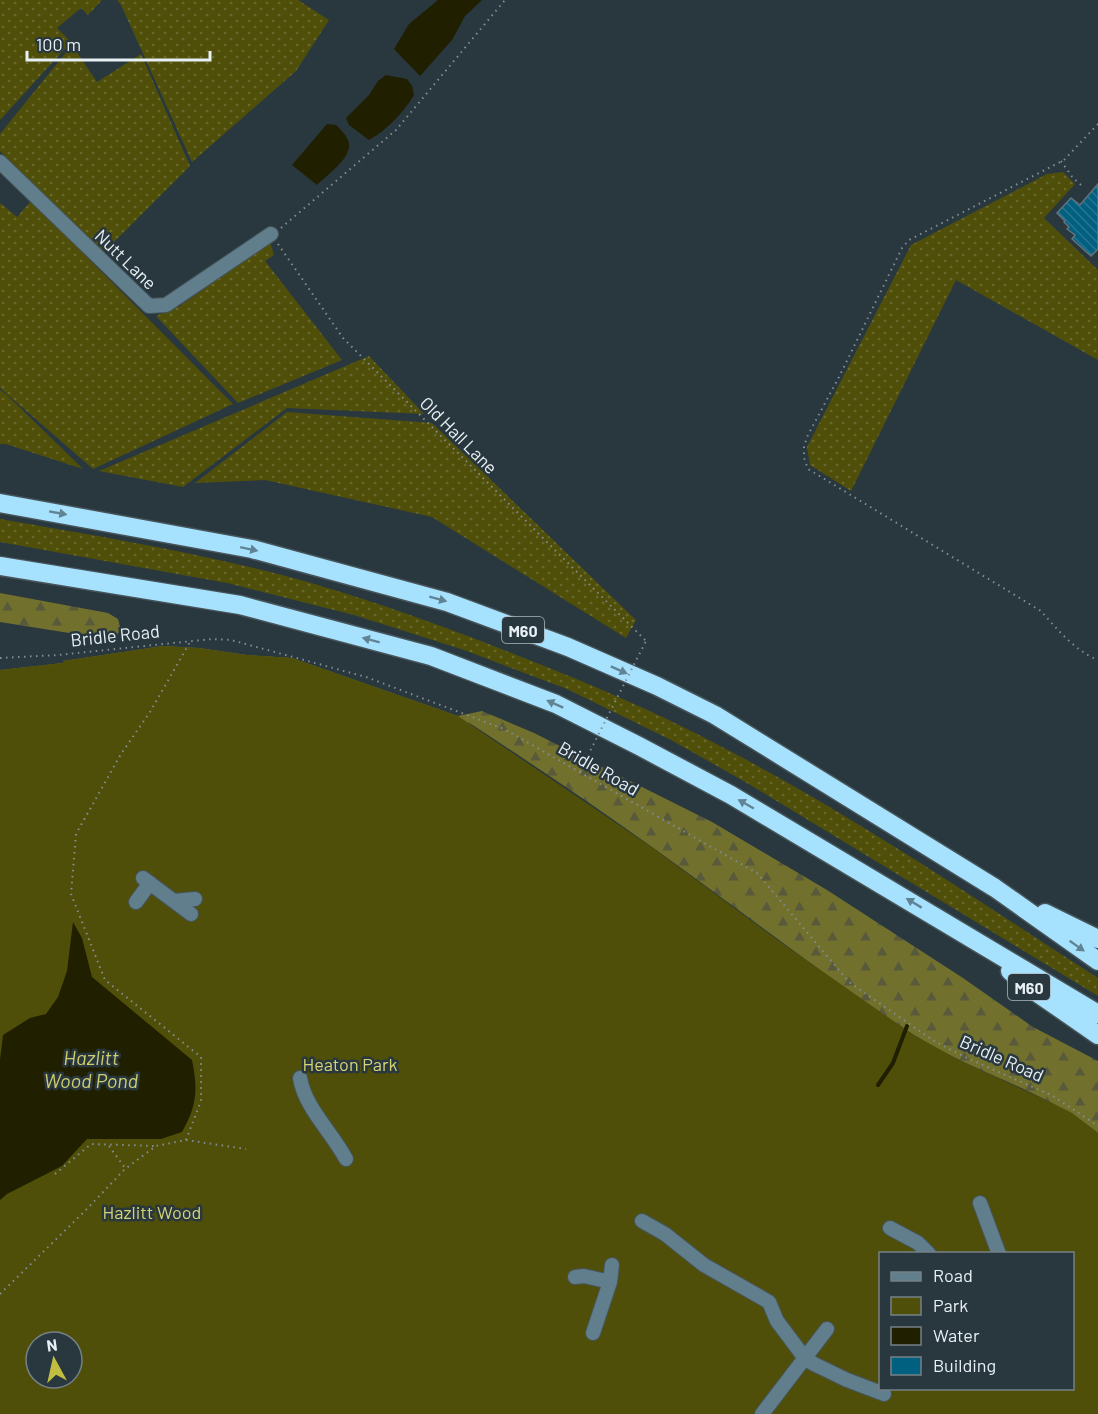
<svg xmlns="http://www.w3.org/2000/svg" width="1098" height="1414" viewBox="0 0 1098 1414" font-family="Barlow,sans-serif">
	<style>
		.grass { fill: url(#grass-dots) }
		.forest { fill: url(#forest-firs); fill-rule: evenodd }
		.park { fill: #504f0a; fill-rule: evenodd }
		.water { fill: #201f00 }
		.lines { fill: none; stroke-linecap: round; stroke-linejoin: round }
		.stream { stroke: #201f00; stroke-width: 4 }
		.building { fill: url(#building-back-hatch); stroke: #64737b; stroke-width: 1.5 }
		.minor-casing { stroke: #47555b; stroke-width: 16 }
		.highway-casing { stroke: #47555b; stroke-width: 21 }
		.path { stroke: #838e94; stroke-width: 2; stroke-dasharray: 1.5 4.5; stroke-linecap: butt }
		.minor { stroke: #617e8d; stroke-width: 14 }
		.highway { stroke: #a6e1fe; stroke-width: 18 }
		.path-bridge { stroke: #838e94; stroke-width: 2; stroke-dasharray: 1.5 4.5; stroke-linecap: butt }
		.oneway { fill: #618494 }
		.labels { text-anchor: middle; dominant-baseline: central; stroke-width: 5; stroke-linejoin: round; paint-order: stroke }
		.shield { fill: #29373e; stroke: #aeb8be; stroke-width: 1.5 }
		.shield-label { font-size: 16px; font-weight: bold; fill: #e7f0f5 }
		.street-label { font-size: 18px; fill: #e7f0f5; stroke: #29373e }
		.park-label { font-size: 18px; fill: #d6d574; stroke: #29373e }
		.water-label { font-size: 20px; font-style: italic; fill: #cfce6d; stroke: #29373e }
	</style>
	<defs>
		<pattern id="grass-dots" width="8" height="8" patternUnits="userSpaceOnUse" patternTransform="scale(1.5)"><rect width="8" height="8" fill="#504f0a"/><path d="M2 2h.1M6 6h.1" fill="none" stroke="#69692e" stroke-width="1.8" stroke-linecap="round"/></pattern>
		<pattern id="forest-firs" width="22" height="20" patternUnits="userSpaceOnUse" patternTransform="scale(1.5)"><rect width="22" height="20" fill="#71702c"/><path d="M5 1l3.5 6h-7zM16 11l3.5 6h-7z" fill="#595a3c"/></pattern>
		<pattern id="building-back-hatch" width="6" height="6" patternUnits="userSpaceOnUse" patternTransform="scale(1.5)"><rect width="6" height="6" fill="#015f7f"/><path d="M-1 5l2 2M0 0l6 6M5-1l2 2" fill="none" stroke="#267692"/></pattern>
	</defs>
	<rect width="100%" height="100%" fill="#29373e"/>
	<path class="grass" d="M0,0H102L88,15L81,8L57,28L71,42L0,120Z
		M117,0H298L329,20L296,71L192,162L121,5Z
		M72,45L97,82L141,54L190,166L103,253L0,151V134Z
		M1063,172L1075,184L1044,218L1098,270V360L956,280L851,491L810,465L807,447L911,245L1047,174Z
		M31,201L233,404L93,469L0,388V203L17,217Z
		M270,242L274,255L265,261L342,360L238,403L156,316L180,306Z
		M369,356L424,414L287,408L183,487L99,471Z
		M0,390L7,395L83,469L6,444H0Z
		M287,412L432,423L636,620L626,638L432,517L265,480L195,483Z
		M0,519C103,537 207,554 308,582C379,603 449,628 519,656C575,678 631,701 685,728C829,799 963,891 1098,978V996L747,783L671,740L567,689L464,650L354,615L227,583L0,542Z"/>
	<path class="forest" d="M0,593L108,613L118,619L121,629L117,635L107,639L0,622Z
		M163,646L199,648L247,655L292,658L458,716L482,711L534,733L712,822L827,890L963,978L1033,1027L1098,1061V1133C1043,1089 973,1073 914,1035C824,976 739,909 652,847C592,804 532,764 471,724L354,1309L0,1414V670L63,663V661ZM36,1342H72V1378H36Z"/>
	<path class="park" d="M163,646L199,648L247,655L292,658L458,716L653,848L779,941L912,1034L959,1060L1050,1102L1072,1113L1098,1133V1414H0V670L63,663V661ZM880,1254H1072V1388H880ZM36,1342H72V1378H36Z"/>
	<path class="water" d="M438,0H482L465,16L452,40L420,76L394,49L409,24Z
		M386,75L407,79L412,86L414,95C404,112 387,130 369,140L349,125L346,118L369,95L378,81Z
		M327,124L336,125C340,129 346,135 348,140C355,156 327,175 317,185L292,165Z
		M73,922L82,938L92,977L192,1060C198,1089 197,1106 182,1132L161,1139H87L62,1166L7,1194L0,1200V1060L3,1035L30,1018L46,1014L58,997L67,971Z"/>
	<g class="lines">
		<path class="stream" d="M878,1085L893,1063L907,1026"/>
	</g>
	<path class="building" d="M1098,184V249L1091,256L1072,239L1075,235L1067,229L1069,227L1064,222L1065,221L1057,213L1071,198L1080,205Z"/>
	<g class="lines">
		<g class="minor-casing">
			<path id="minor" d="M0,162L149,306L166,305L271,234
				M143,878L191,914
				M174,901L195,899
				M136,902L150,883
				M300,1078C305,1108 331,1131 346,1159
				M980,1203L999,1254
				M642,1221L665,1234L704,1265L769,1302L777,1321L801,1353L812,1363L847,1380L884,1394
				M890,1228L918,1243L929,1254
				M575,1277L584,1276L610,1282
				M593,1333L610,1282L612,1265
				M762,1414L827,1329"/>
		</g>
		<g class="highway-casing">
			<path id="highway" d="M0,503L252,549L447,602L568,647L657,686L715,715L995,888L1098,961
				M0,566L240,605L431,656L556,704L639,746L731,795L1098,1014
				M1045,913L1098,939
				M1010,971L1033,990L1098,1035"/>
		</g>
		<path class="path" d="M1098,124L1064,160L909,240L902,248L840,375L808,435L804,446V458L808,469L1041,611C1057,629 1075,651 1098,660
			M1061,161L1073,178L1082,186
			M281,228L396,130L505,0
			M278,244L343,338L646,641
			M0,658L58,655L212,639L231,640L366,677L504,729L757,873L849,982L934,1041L967,1058L1053,1096L1098,1126
			M580,772L585,761
			M186,1140L246,1149
			M109,1146L125,1168
			M55,1174L91,1144L156,1146
			M0,1294L84,1212L125,1169L156,1146L186,1140L201,1101V1057L105,980L71,894L76,834L121,754L150,712L190,642"/>
		<use href="#minor" class="minor"/>
		<use href="#highway" class="highway"/>
		<path class="path-bridge" d="M585,761L646,641"/>
	</g>
	<defs><path id="oneway-solid" d="M-6-.8H1V-3.2L6.5 0L1 3.2V.8H-6Z" transform="scale(1.5)"/></defs>
	<g class="oneway">
		<use href="#oneway-solid" transform="translate(58 513) rotate(10)"/>
		<use href="#oneway-solid" transform="translate(249 549) rotate(12)"/>
		<use href="#oneway-solid" transform="translate(438 599) rotate(15)"/>
		<use href="#oneway-solid" transform="translate(371 640) rotate(-165)"/>
		<use href="#oneway-solid" transform="translate(619 670) rotate(24)"/>
		<use href="#oneway-solid" transform="translate(555 704) rotate(-156)"/>
		<use href="#oneway-solid" transform="translate(746 804) rotate(-150)"/>
		<use href="#oneway-solid" transform="translate(914 903) rotate(-149)"/>
		<use href="#oneway-solid" transform="translate(1077 946) rotate(35)"/>
	</g>
	<g class="labels">
		<g class="shield">
			<rect x="502" y="617" width="42" height="26" rx="4.5"/>
			<rect x="1008" y="974" width="42" height="26" rx="4.5"/>
		</g>
		<g class="shield-label">
			<text x="523" y="630">M60</text>
			<text x="1029" y="987">M60</text>
		</g>
		<g class="street-label">
			<text transform="translate(126 259) rotate(44)">Nutt Lane</text>
			<text transform="translate(459 435) rotate(45)">Old Hall Lane</text>
			<text transform="translate(115 635) rotate(-6)">Bridle Road</text>
			<text transform="translate(599 768) rotate(30)">Bridle Road</text>
			<text transform="translate(1002 1058) rotate(24)">Bridle Road</text>
		</g>
		<g class="park-label">
			<text x="350" y="1064">Heaton Park</text>
			<text x="152" y="1212">Hazlitt Wood</text>
		</g>
		<g class="water-label">
			<text x="91" y="1057">Hazlitt<tspan x="91" dy="23">Wood Pond</tspan></text>
		</g>
	</g>
	<rect x="879" y="1252" width="195" height="138" fill="#29373e" stroke="#758187" stroke-width="1.5"/>
	<rect x="891" y="1272" width="30" height="9" fill="#617e8d" stroke="#758187" stroke-width="1.5"/>
	<text x="933" y="1282" font-size="18" fill="#e7f0f5">Road</text>
	<rect x="891" y="1297" width="30" height="18" fill="#504f0a" stroke="#758187" stroke-width="1.5"/>
	<text x="933" y="1312" font-size="18" fill="#e7f0f5">Park</text>
	<rect x="891" y="1327" width="30" height="18" fill="#201f00" stroke="#758187" stroke-width="1.5"/>
	<text x="933" y="1342" font-size="18" fill="#e7f0f5">Water</text>
	<rect x="891" y="1357" width="30" height="18" fill="#015f7f" stroke="#758187" stroke-width="1.5"/>
	<text x="933" y="1372" font-size="18" fill="#e7f0f5">Building</text>
	<g transform="translate(54 1360) rotate(352)"><circle r="28" fill="#29373e" stroke="#758187" stroke-width="1.5"/>
	<path d="M0-4.5L10 22L0 15L-10 22Z" fill="#c0be40"/>
	<text y="-9" font-size="16" font-weight="bold" text-anchor="middle" fill="#e7f0f5">N</text>
	</g>
	<path d="M27 51v9h183v-9" fill="none" stroke="#e7f0f5" stroke-width="3"/>
	<text x="36" y="51" font-size="18" fill="#e7f0f5" stroke="#29373e" stroke-width="4.5" paint-order="stroke">100 m</text>
</svg>
